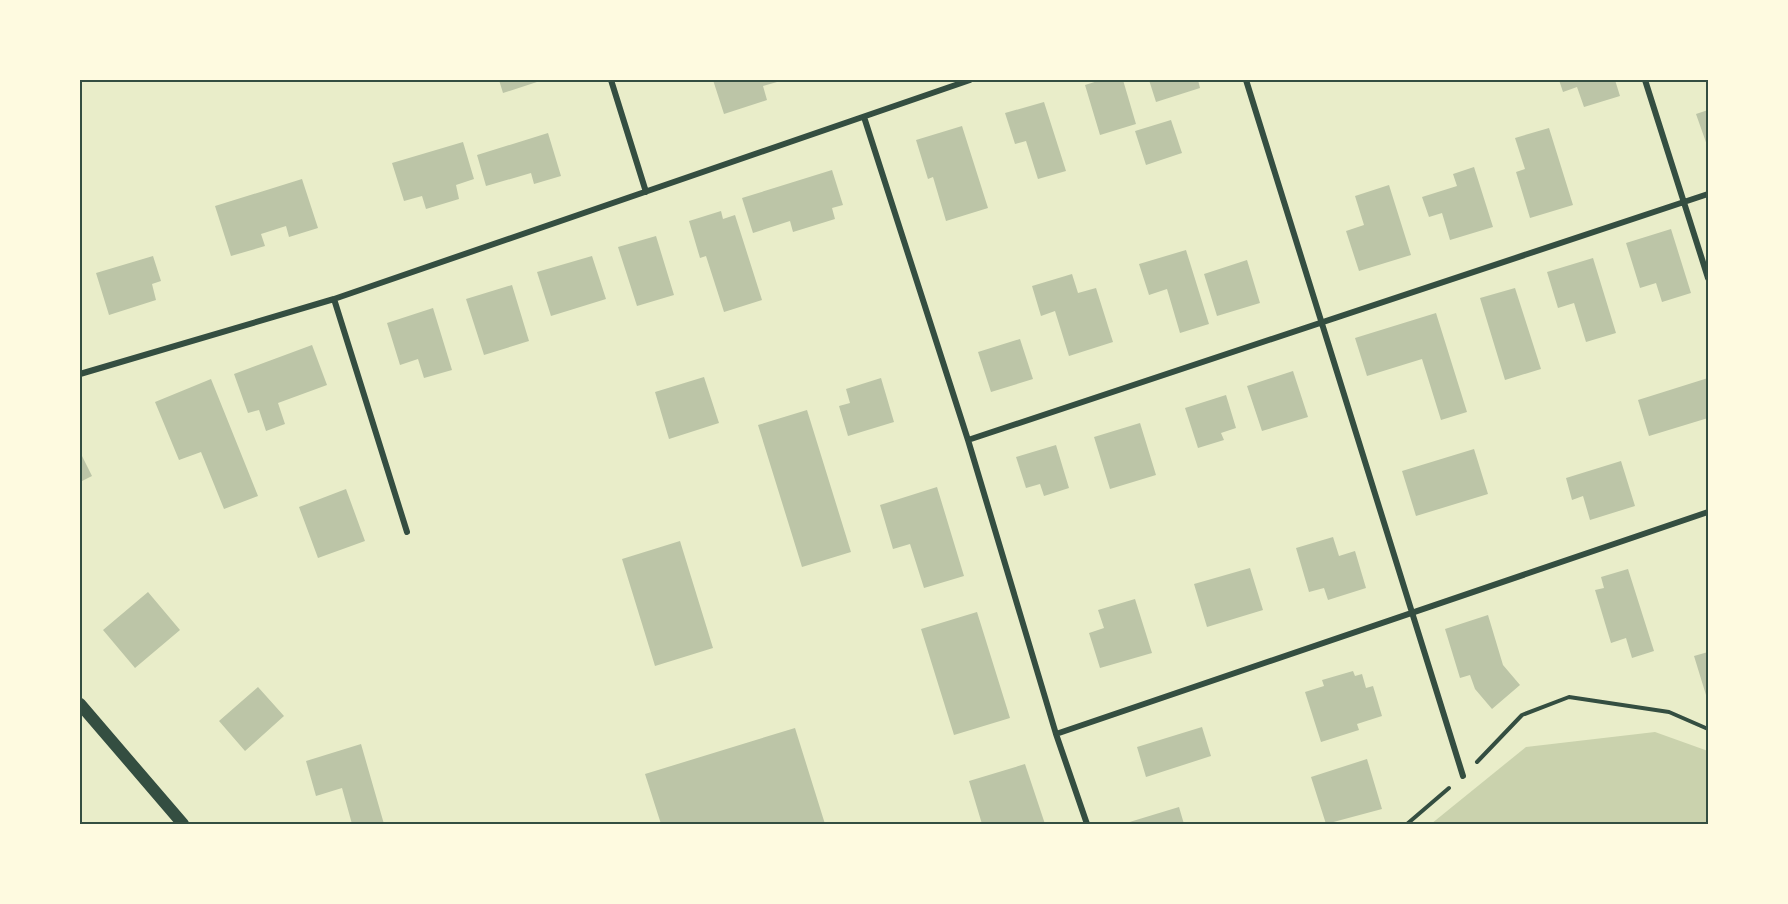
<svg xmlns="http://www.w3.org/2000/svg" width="1788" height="904" viewBox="0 0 1788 904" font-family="Spectral,serif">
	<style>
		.green { fill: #cad2ad }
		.building { fill: #bcc5a7 }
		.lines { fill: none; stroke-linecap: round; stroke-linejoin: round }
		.path { stroke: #344e41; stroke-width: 4 }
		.minor { stroke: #344e41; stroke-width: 6 }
		.secondary { stroke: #344e41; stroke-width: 12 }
		.neatline { fill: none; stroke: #344e41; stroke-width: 2 }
	</style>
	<rect width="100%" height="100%" fill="#e9edc9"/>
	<path class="green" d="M1655,732L1708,751V824H1431L1526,747Z"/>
	<path class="building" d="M499,80H543L503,93Z
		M713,80H784L763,86L767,100L724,114Z
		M1101,80H1123L1136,124L1100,135L1085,85Z
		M1149,80H1198L1200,88L1156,102Z
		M1559,80H1615L1620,96L1584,107L1577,87L1563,92Z
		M1044,102L1066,171L1038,179L1026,141L1015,144L1005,113Z
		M1708,110V148L1696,114Z
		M1171,120L1182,153L1146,165L1135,131Z
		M962,126L988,208L946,221L933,177L928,179L916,140Z
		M1549,128L1573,205L1530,218L1516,172L1525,169L1515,138Z
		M548,133L561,176L534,184L531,173L486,186L477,155Z
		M463,142L474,179L456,185L459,199L426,209L422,196L404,201L392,163Z
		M1474,167L1493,227L1450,240L1442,213L1429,217L1422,197L1457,186L1453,174Z
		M832,170L843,205L832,208L835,219L793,232L790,221L753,233L742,198Z
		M302,179L318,228L289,237L286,226L261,234L265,246L231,256L215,206Z
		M1389,185L1411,255L1359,271L1346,231L1364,225L1355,196Z
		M721,211L723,219L735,215L762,300L724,312L706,256L700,258L689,221Z
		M1671,229L1691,293L1662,302L1656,283L1640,288L1626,243Z
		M656,236L674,295L637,306L618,247Z
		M1186,250L1209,324L1180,333L1167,289L1149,295L1139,264Z
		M153,256L161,281L152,284L156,300L109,315L96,273Z
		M592,256L606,299L551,316L537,272Z
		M1593,258L1616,333L1586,342L1574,303L1558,308L1547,272Z
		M1247,260L1260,303L1217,316L1204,274Z
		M1072,274L1078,293L1096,288L1113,342L1069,356L1055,311L1041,316L1032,286Z
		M512,285L529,341L484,355L466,299Z
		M1515,288L1541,369L1505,380L1480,298Z
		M433,308L452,370L424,378L418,359L400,365L387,323Z
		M1436,313L1467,412L1441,420L1422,359L1367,376L1355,338Z
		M1020,339L1033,379L991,392L978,352Z
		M312,345L327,385L278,403L285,424L266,431L259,410L248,413L234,374Z
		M1293,371L1308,417L1262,431L1247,386Z
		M704,377L719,423L669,439L655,392Z
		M881,378L894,422L848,436L839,406L850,403L846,389Z
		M1708,378V418L1649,436L1638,400Z
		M211,379L258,496L224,509L201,452L179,460L155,402Z
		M1226,395L1236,428L1221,433L1224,440L1198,448L1185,408Z
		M807,410L851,552L802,567L758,425Z
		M1140,423L1156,475L1110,489L1094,437Z
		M1056,445L1069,488L1044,496L1040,484L1026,488L1016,457Z
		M1474,449L1488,494L1416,516L1402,471Z
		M80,452L92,476L80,482Z
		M1621,461L1635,506L1590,520L1583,496L1572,500L1566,478Z
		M937,487L964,576L924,588L910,544L893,549L880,505Z
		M346,489L365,541L318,558L299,507Z
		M1333,537L1339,556L1355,551L1366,588L1328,600L1324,588L1309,592L1296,548Z
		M680,541L713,648L655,666L622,559Z
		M1250,568L1263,610L1207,627L1194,584Z
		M1628,569L1654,651L1632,658L1626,638L1611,643L1595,590L1604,588L1601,577Z
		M148,592L180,630L135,668L103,630Z
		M1135,599L1152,653L1100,668L1089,633L1104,628L1098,610Z
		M977,612L1010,718L954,735L921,629Z
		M1488,615L1503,665L1520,685L1492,709L1475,689L1470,675L1460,678L1445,629Z
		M1708,652V694L1706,695L1694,656Z
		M1353,671L1355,676L1362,674L1366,688L1373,686L1382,716L1357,724L1359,730L1321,742L1305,692L1324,686L1322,680Z
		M258,687L284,716L245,751L219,721Z
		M1202,727L1211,756L1146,777L1137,747Z
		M795,728L825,824H661L645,774Z
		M361,744L384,824H352L342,788L316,796L306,761Z
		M1367,759L1382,809L1326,824L1311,777Z
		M1025,764L1045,824H982L969,781Z
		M1179,807L1184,824H1123Z"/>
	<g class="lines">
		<path class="path" d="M1477,762L1522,715L1569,697L1669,712L1708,729
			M1407,824L1449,788"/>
		<path class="minor" d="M611,80L646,192
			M1246,80L1463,776
			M1645,80L1708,278
			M864,117L968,440L1056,734L1087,824
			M334,299L407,532
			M80,374L334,299L970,80
			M968,440L1708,194
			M1056,734L1708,512"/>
		<path class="secondary" d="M80,704L183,824"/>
	</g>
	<rect width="1788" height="904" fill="none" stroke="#fefae0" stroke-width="162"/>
	<rect x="81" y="81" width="1626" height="742" class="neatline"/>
</svg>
